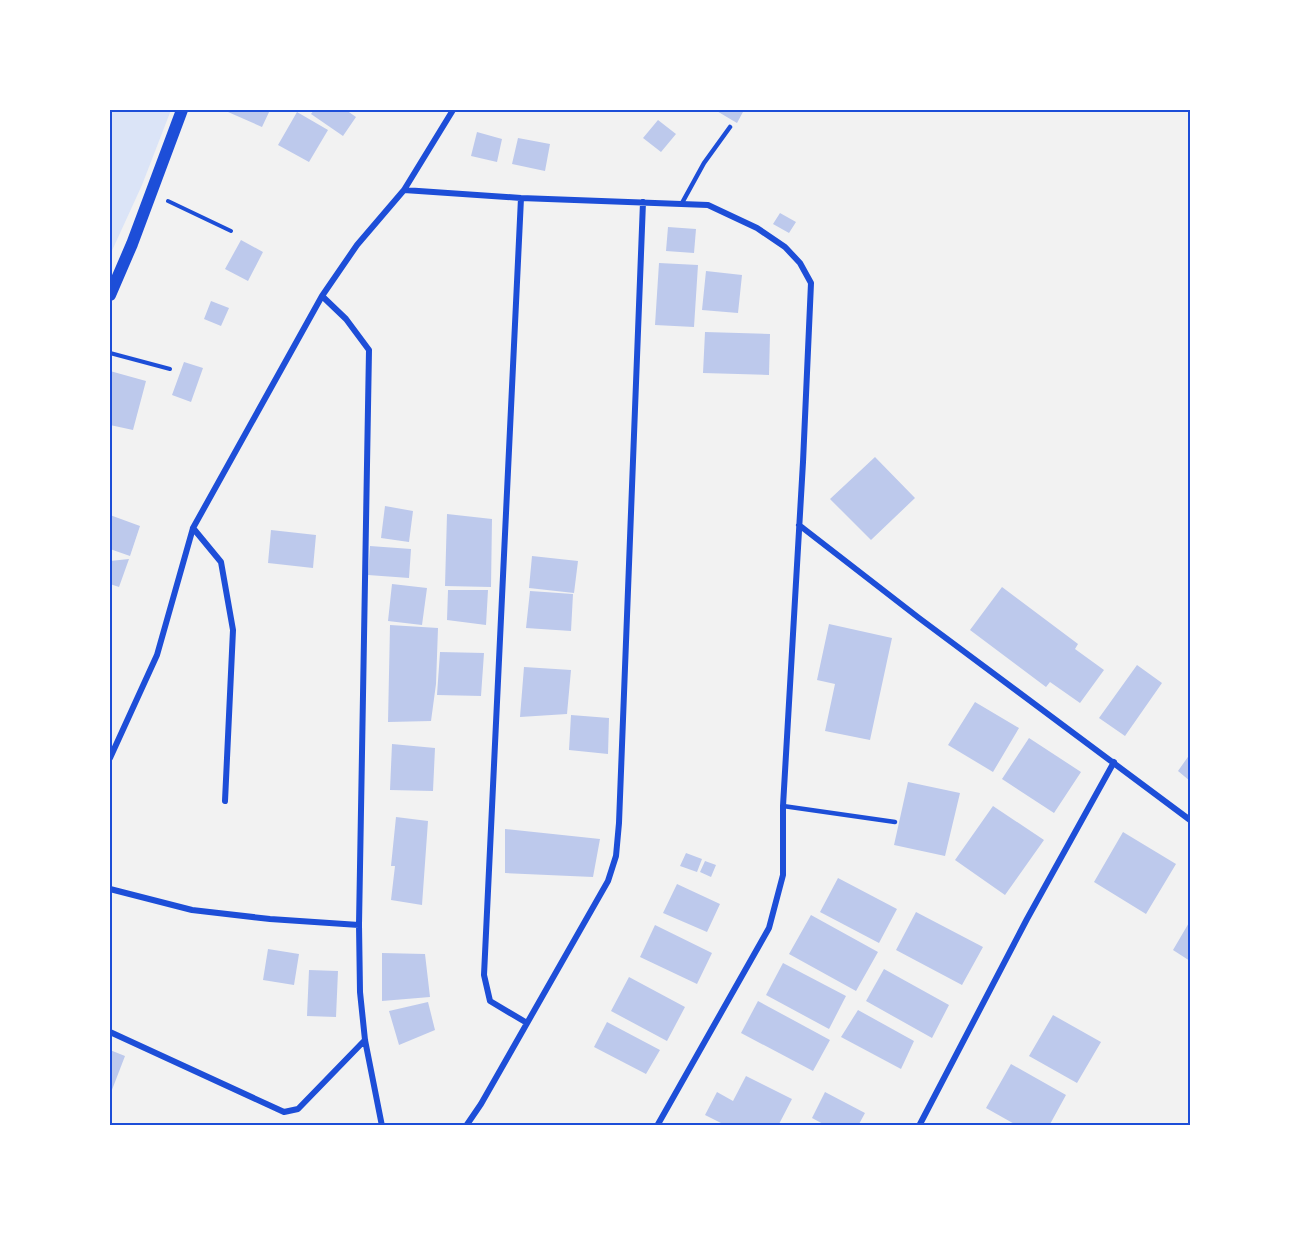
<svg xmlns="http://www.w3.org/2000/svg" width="1300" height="1235" viewBox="0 0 1300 1235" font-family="'Libre Baskerville',serif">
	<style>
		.green { fill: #dbe4f7 }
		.building { fill: #bdc9ec }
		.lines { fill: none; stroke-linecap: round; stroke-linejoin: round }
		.path { stroke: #1d4ed8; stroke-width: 4 }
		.service { stroke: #1d4ed8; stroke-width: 4.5 }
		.minor { stroke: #1d4ed8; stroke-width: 6 }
		.secondary { stroke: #1d4ed8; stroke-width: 12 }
		.neatline { fill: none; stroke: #1d4ed8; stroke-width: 2 }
	</style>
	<rect width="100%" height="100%" fill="#f2f2f2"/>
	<path class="green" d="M110,110H171L142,185L110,255Z"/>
	<path class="building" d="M229,110H270L262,127L228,112Z
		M314,110H346L356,117L343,136L311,114Z
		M715,110H744L737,123Z
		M297,112L328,130L309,162L278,145Z
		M658,120L676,134L661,152L643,138Z
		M477,132L502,139L497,162L471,156Z
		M518,138L550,144L545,171L512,164Z
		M780,213L796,222L789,233L773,224Z
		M668,227L696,229L694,253L666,251Z
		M241,240L263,252L248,281L225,269Z
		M659,263L698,265L694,327L655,325Z
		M706,271L742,275L738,313L702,310Z
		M211,301L229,308L221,326L204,319Z
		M705,332L770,334L769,375L703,373Z
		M184,362L203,368L191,402L172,395Z
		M110,371L146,381L133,430L110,425Z
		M875,457L915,498L871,540L830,499Z
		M385,506L413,511L409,542L381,538Z
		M447,514L492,519L491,587L445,586Z
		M110,515L140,526L130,556L110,549Z
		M271,530L316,535L313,568L268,563Z
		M370,546L411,549L409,578L368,575Z
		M532,556L578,561L574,593L529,588Z
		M129,559L119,587L110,584V561Z
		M392,584L427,588L422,625L388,621Z
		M1002,587L1078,644L1075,649L1104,670L1080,703L1050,682L1046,687L970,630Z
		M448,590H488L486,625L447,620Z
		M530,591L573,594L571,631L526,628Z
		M829,624L892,638L870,740L825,731L835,684L817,680Z
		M390,625L438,628L436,684L431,721L388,722Z
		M440,652L484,653L481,696L437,695Z
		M1137,665L1162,683L1125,736L1099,718Z
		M524,667L571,670L567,714L520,717Z
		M975,702L1019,728L993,772L948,745Z
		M571,715L609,718L608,754L569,750Z
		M1029,738L1081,772L1054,813L1002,779Z
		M392,744L435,748L433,791L390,790Z
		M1190,754V781L1178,771Z
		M908,782L960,793L945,856L894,845Z
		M993,806L1044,840L1005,895L955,860Z
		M396,817L428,821L422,905L391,900L395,866H391Z
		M505,829L600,839L593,877L505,873Z
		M1123,832L1176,864L1146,914L1094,882Z
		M686,853L702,859L697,872L680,866Z
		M705,861L716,865L711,877L700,872Z
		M838,878L897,909L879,943L820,912Z
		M677,884L720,904L707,932L663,913Z
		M916,912L983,947L962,985L896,950Z
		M811,915L878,952L856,991L789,954Z
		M1190,921V961L1173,950Z
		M655,925L712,953L697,984L640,957Z
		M268,949L299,954L294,985L263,980Z
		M382,953L425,954L430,997L382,1001Z
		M783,963L846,996L829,1029L766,995Z
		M884,969L949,1005L932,1038L866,1001Z
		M309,970L338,971L336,1017L307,1016Z
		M629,977L685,1007L667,1041L611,1011Z
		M758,1001L830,1040L813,1071L741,1033Z
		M428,1002L435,1030L399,1045L389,1011Z
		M858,1010L914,1041L901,1069L841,1037Z
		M1053,1015L1101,1042L1077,1083L1029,1056Z
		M607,1022L660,1050L646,1074L594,1047Z
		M110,1050L125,1056L110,1095Z
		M1011,1064L1066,1095L1049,1126H1018L986,1108Z
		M746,1076L792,1099L778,1126H727L705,1115L717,1092L733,1101Z
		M825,1092L865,1113L858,1126H827L812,1118Z"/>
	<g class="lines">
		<path class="path" d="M168,201L231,231
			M110,353L170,369"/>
		<path class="service" d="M682,203L704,163L730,127
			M783,806L895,822"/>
		<path class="minor" d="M404,190L521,198L708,205L757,228L785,247L800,263L811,283L803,462L783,806V875L769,928L657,1126
			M521,198L484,975L490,1001L527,1023
			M322,296L346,319L369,350L359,925L360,992L365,1040L382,1126
			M799,525L919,618L1190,820
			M193,528L221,562L233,630L225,801
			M110,758L157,655L193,528L322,296L357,245L404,190L453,110
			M110,889L192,910L270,919L359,925
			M110,1032L284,1112L298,1109L365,1040
			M466,1126L481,1104L608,881L616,856L619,823L643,202
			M919,1126L1027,919L1114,762"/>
		<path class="secondary" d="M110,295L132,244L182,110"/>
	</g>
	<rect width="1300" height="1235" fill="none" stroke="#ffffff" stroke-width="222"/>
	<rect x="111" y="111" width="1078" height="1013" class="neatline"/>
</svg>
